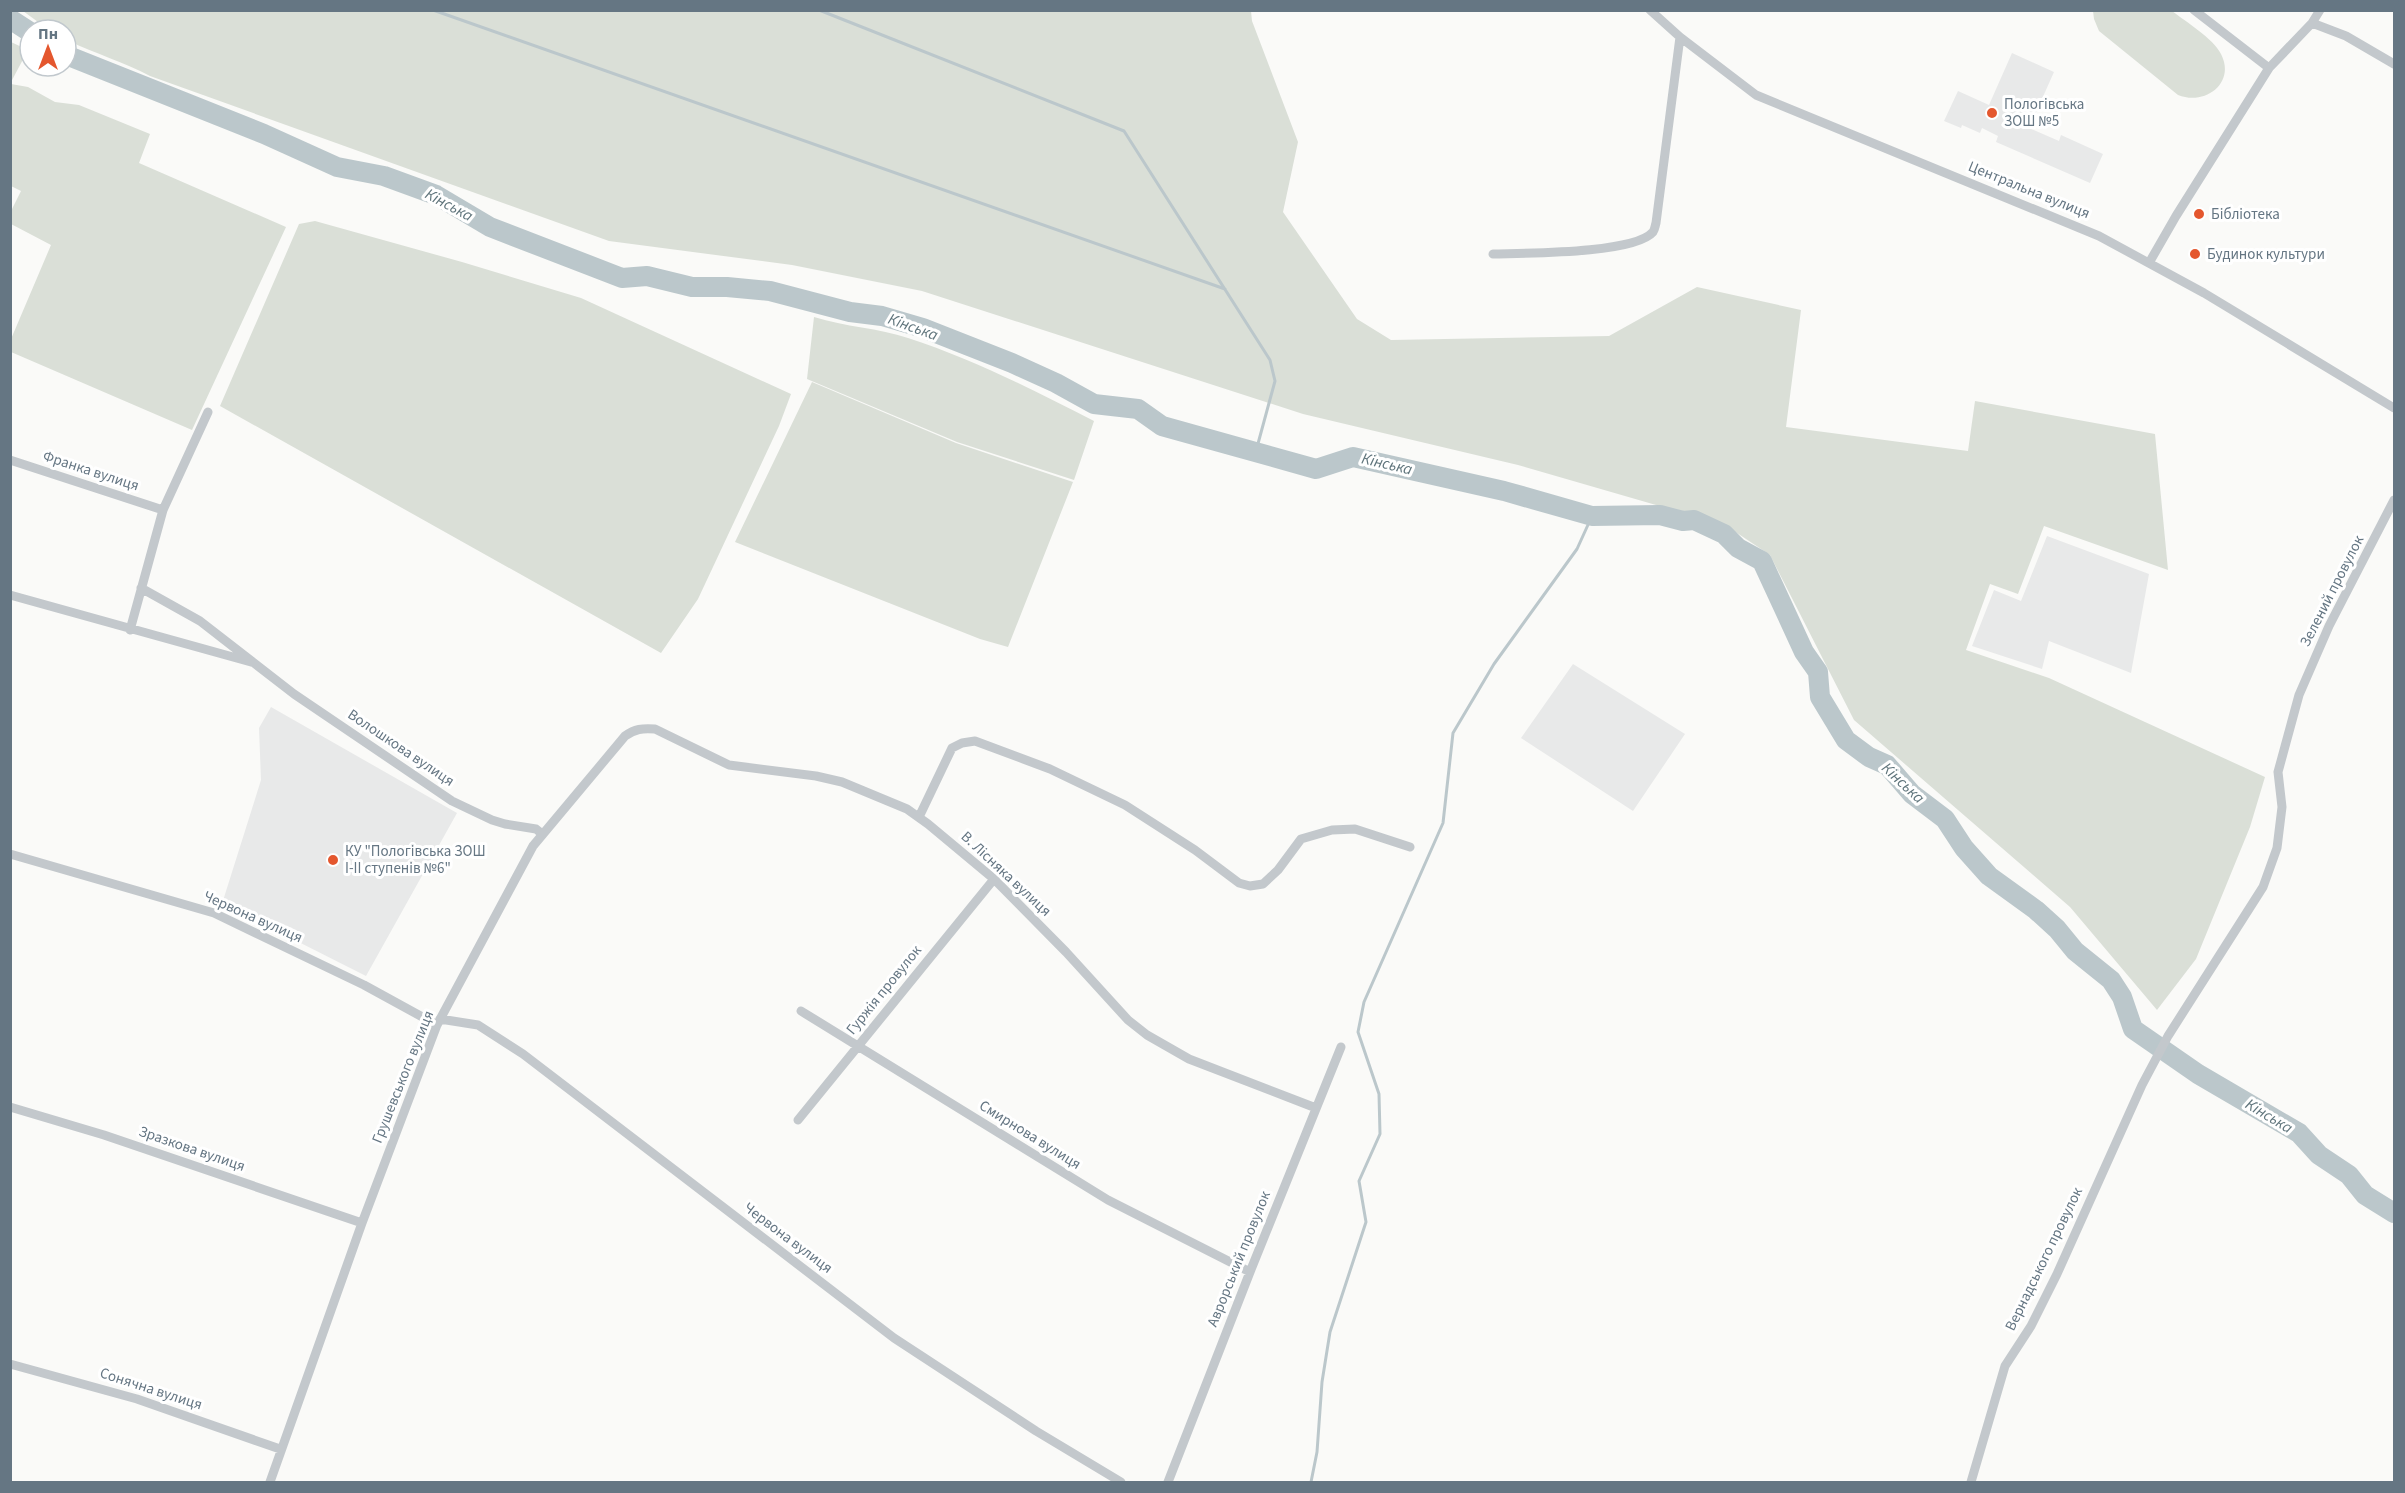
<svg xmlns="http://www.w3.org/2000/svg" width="2405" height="1493" viewBox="0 0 2405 1493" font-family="'Source Sans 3',sans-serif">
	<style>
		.built { fill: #e8e9e9 }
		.green { fill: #dadfd7 }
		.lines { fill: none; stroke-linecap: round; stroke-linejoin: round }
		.stream { stroke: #bbc7cb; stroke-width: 3 }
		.river { stroke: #bbc7cb; stroke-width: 20 }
		.minor { stroke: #c3c8cc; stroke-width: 9 }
		.poi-dot { fill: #e4572e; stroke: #fff; stroke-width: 2 }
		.labels { text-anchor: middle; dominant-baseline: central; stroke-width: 6; stroke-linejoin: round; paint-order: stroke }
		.poi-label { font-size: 15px; fill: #657683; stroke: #fff; text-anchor: start }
		.street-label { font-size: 15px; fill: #657683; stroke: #fff }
		.water-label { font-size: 16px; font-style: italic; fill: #60757c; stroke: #fff }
	</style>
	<rect width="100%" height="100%" fill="#fafaf8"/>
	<path class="built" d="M2012,53L2054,72L2029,128L2059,141L2061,135L2103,154L2090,183L1996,142L1998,136L1982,128L1980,133L1962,125L1961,128L1944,121L1958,91L1989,105Z
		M2047,536L2149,574L2131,673L2049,641L2042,669L1972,646L1994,590L2021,601Z
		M1573,664L1685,734L1633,811L1521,738Z
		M271,707L457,813L366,976L263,924L221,907L261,780L259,728Z"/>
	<path class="green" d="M23,11H1251L1252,21L1298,142L1283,212L1357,319L1391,340L1609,336L1697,287L1801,310L1786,427L1968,451L1975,401L2155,434L2168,570L2044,526L2018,594L1990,584L1966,650L2049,678L2265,777L2250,827L2196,959L2157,1010L2070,907L1854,720L1770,555L1725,525L1518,465L1303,414L922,291L792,265L609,241L150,76C124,62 96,54 69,41L66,39V30H49Z
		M2093,11H2172C2186,22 2213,38 2221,54C2236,83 2205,106 2178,95L2099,31L2094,19Z
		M11,42L28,50L11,82Z
		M11,84L28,87L55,102L79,105L150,134L139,163L286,227L192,430L11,352V339L51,245L11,224V211L21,191L11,186Z
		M315,221L462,262L581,298L791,394L779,426L698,599L661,653L220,406L299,224Z
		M814,317C845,327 879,328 908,338C973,359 1033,390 1094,421L1074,480L957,442L807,379Z
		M812,382L956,443L1073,482L1008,647L980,639L735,542Z"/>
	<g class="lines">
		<path class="stream" d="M433,10L1225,289
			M819,10L1124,131L1270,360L1275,381L1256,451
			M1311,1482L1317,1452L1322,1382L1330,1332L1366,1222L1359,1181L1380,1134L1379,1094L1358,1032L1364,1002L1443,823L1453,733L1494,664L1577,549L1592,516"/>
		<path class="river" d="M10,19L30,32
			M66,55L264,134L337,167L384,176L436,195L490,227L622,278L647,276L692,287H727L770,291L850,312L882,316L923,328L1012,363L1056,383L1094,404L1138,409L1162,426L1316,469L1353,457L1504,491L1592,516L1660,515L1683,521L1694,520L1724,534L1738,548L1762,561L1804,652L1818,672L1820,697L1846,740L1869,757L1887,765L1912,794L1945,819L1964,848L1989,876L2036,910L2057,929L2075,951L2111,980L2122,997L2133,1029L2198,1074L2299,1133L2319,1155L2349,1175L2365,1195L2394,1213"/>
		<path class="minor" d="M1650,10L1680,37L1756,95L2099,236L2204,293L2394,408
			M2194,10L2269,68L2312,23L2346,36L2394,64
			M2312,23L2320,10
			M1493,254C1524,253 1634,254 1653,232C1655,229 1655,226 1656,223L1680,37
			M2149,263L2176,216L2269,68
			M10,460L163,510
			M141,588L200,621L294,694L452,801L492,820L505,824L536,829L541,833
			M10,595L251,662
			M130,630L163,510L208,412
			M919,817L952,748L962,743L975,741L1050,769L1125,805L1195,850L1239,883L1250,886L1263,884L1278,870L1301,839L1332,830L1355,829L1410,847
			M10,854L214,913L364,985L437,1025
			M801,1011L1108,1200L1250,1272
			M440,1019L478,1025L523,1054L894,1338L1036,1431L1121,1482
			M10,1107L104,1135L362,1223
			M798,1120L994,879
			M10,1364L137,1399L280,1449
			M270,1482L362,1223L437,1025L533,846L625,736C635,729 642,728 655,729L729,765L816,776L842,782L907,809L928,824L994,879L1066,952L1128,1020L1147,1035L1189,1059L1316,1108
			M1168,1482L1250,1272L1341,1047
			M1971,1482L2005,1366L2031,1326L2057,1274L2142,1085L2168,1036L2263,887L2277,848L2282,807L2278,772L2299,695L2329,626L2394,500"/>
	</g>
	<g class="poi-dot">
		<circle cx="1992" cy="113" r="6"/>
		<circle cx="2199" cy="214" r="6"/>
		<circle cx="2195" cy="254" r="6"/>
		<circle cx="333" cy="860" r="6"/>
	</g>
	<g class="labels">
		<g class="poi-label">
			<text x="2004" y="104">Пологівська<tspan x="2004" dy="17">ЗОШ №5</tspan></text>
			<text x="2211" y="214">Бібліотека</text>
			<text x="2207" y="254">Будинок культури</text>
			<text x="345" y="851">КУ "Пологівська ЗОШ<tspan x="345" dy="17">І-ІІ ступенів №6"</tspan></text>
		</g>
		<g class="street-label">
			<text transform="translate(2029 190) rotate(22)">Центральна вулиця</text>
			<text transform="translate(91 471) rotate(18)">Франка вулиця</text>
			<text transform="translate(2332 591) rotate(-63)">Зелений провулок</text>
			<text transform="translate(401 748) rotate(34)">Волошкова вулиця</text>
			<text transform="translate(1006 874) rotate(43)">В. Лісняка вулиця</text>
			<text transform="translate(253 917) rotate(24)">Червона вулиця</text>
			<text transform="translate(884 990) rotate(-51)">Гуржія провулок</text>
			<text transform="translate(403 1077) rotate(-68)">Грушевського вулиця</text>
			<text transform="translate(1030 1135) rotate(32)">Смирнова вулиця</text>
			<text transform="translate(192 1149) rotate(19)">Зразкова вулиця</text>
			<text transform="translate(788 1238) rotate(37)">Червона вулиця</text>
			<text transform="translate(1239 1259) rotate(-68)">Аврорський провулок</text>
			<text transform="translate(2044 1259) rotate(-64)">Вернадського провулок</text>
			<text transform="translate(151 1389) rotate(18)">Сонячна вулиця</text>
		</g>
		<g class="water-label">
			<text transform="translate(449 205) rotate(28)">Кінська</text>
			<text transform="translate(913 327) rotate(20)">Кінська</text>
			<text transform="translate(1387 464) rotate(13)">Кінська</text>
			<text transform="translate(1903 783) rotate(43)">Кінська</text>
			<text transform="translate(2269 1116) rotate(31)">Кінська</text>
		</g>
	</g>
	<rect width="2405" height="1493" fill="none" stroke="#657683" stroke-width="24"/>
	<g transform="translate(48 48)"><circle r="28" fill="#ffffff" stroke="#c1c8cd" stroke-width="1.5"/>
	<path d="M0-4.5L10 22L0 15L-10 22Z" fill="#e4572e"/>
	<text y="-9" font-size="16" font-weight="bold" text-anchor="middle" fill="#657683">Пн</text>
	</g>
</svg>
